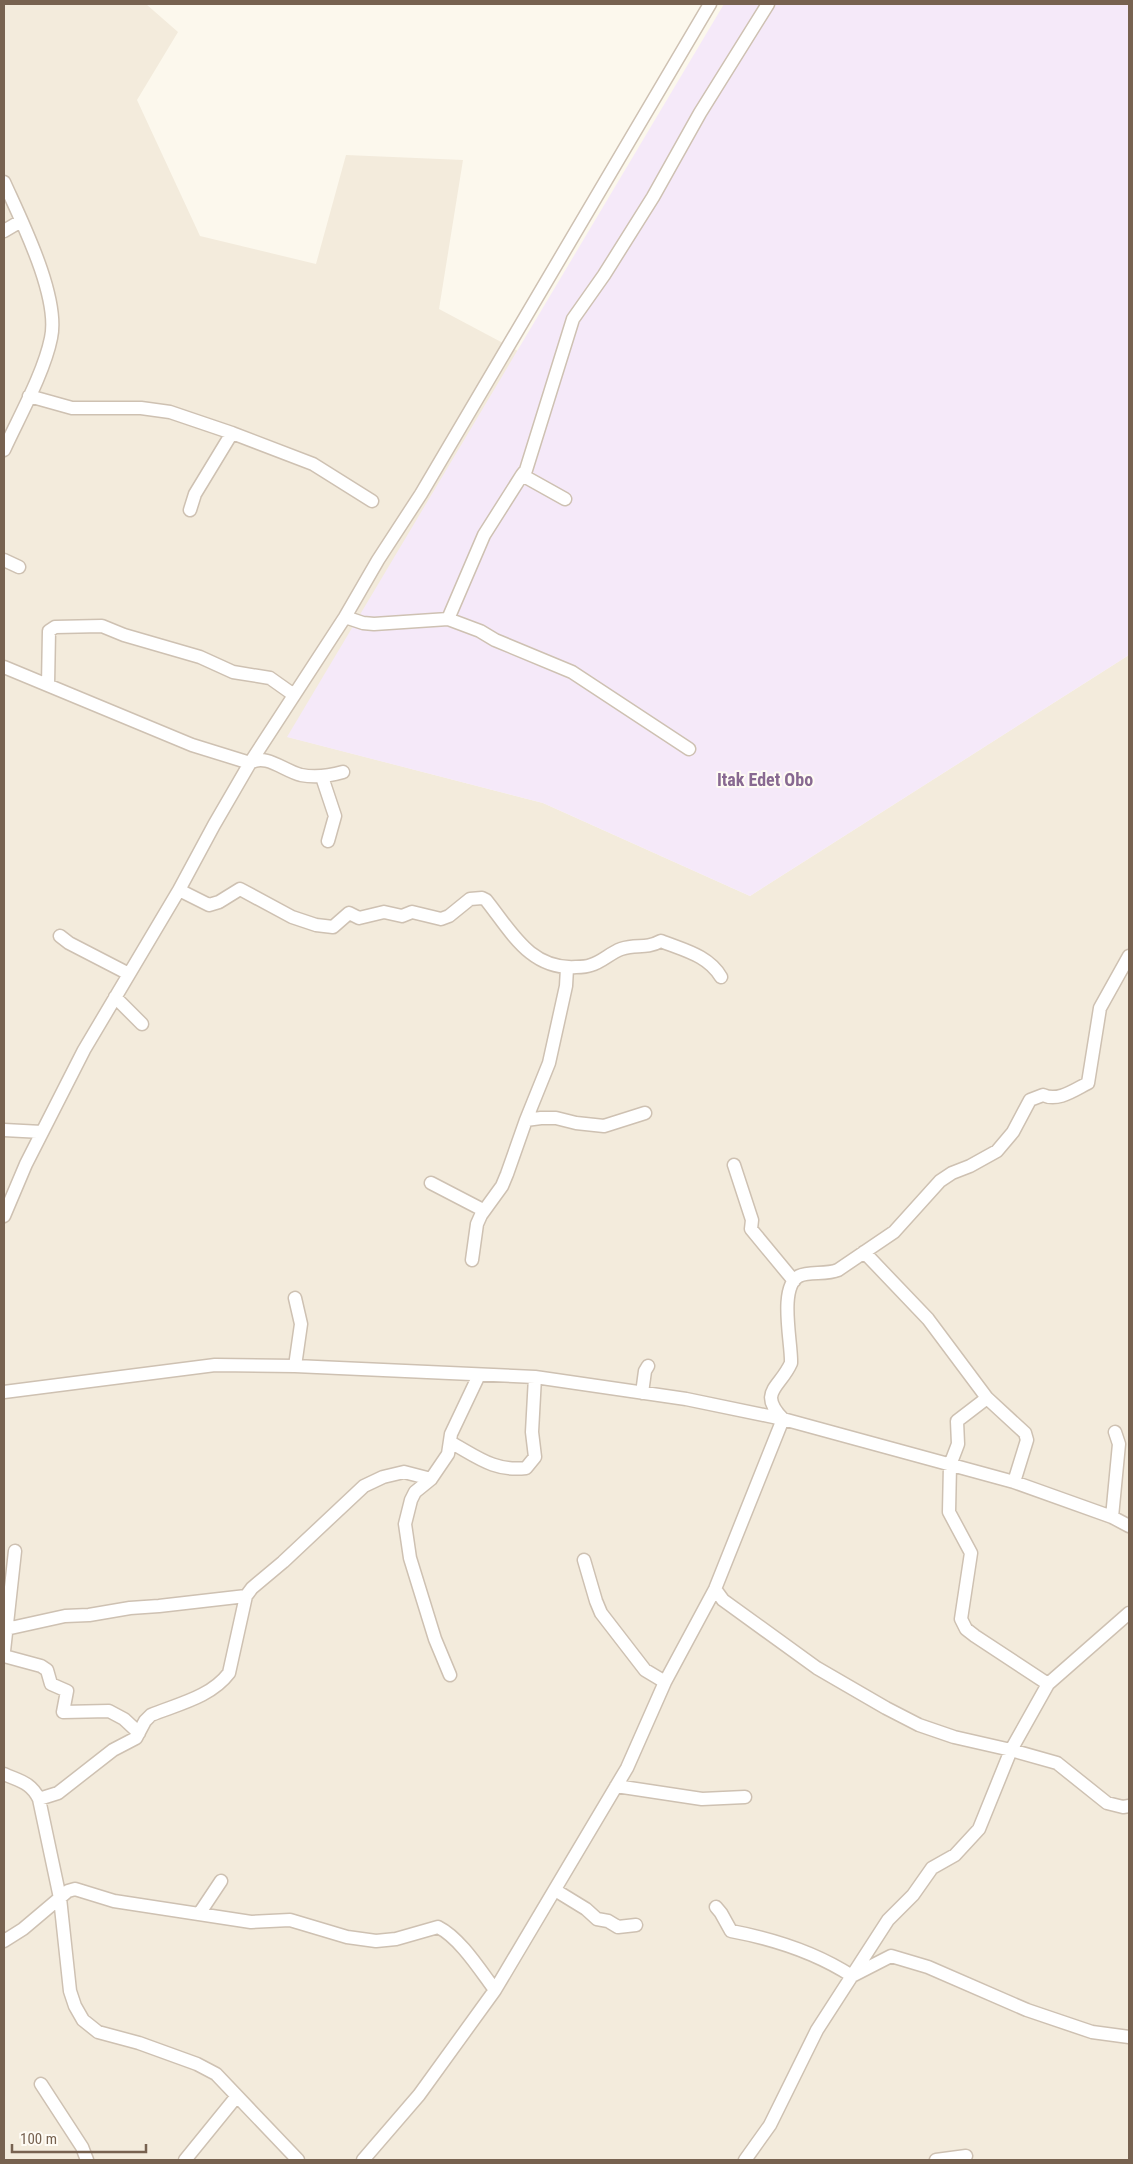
<svg xmlns="http://www.w3.org/2000/svg" width="1133" height="2164" viewBox="0 0 1133 2164" font-family="'Roboto Condensed',sans-serif">
	<style>
		.residential { fill: #f3ebdc }
		.education { fill: #f5e9f9 }
		.lines { fill: none; stroke-linecap: round; stroke-linejoin: round }
		.minor-casing { stroke: #cec1b2; stroke-width: 15 }
		.minor { stroke: #fff; stroke-width: 12 }
		.labels { text-anchor: middle; dominant-baseline: central; stroke-width: 4; stroke-linejoin: round; paint-order: stroke }
		.quarter-label { font-size: 18px; font-weight: bold; fill: #886991; stroke: #fefbf4 }
	</style>
	<rect width="100%" height="100%" fill="#fcf8ed"/>
	<path class="residential" d="M4,4H146L178,32L137,100L200,236L316,264L346,155L463,160L439,309L518,351L288,737L543,803L750,896L1129,655V2160H4Z"/>
	<path class="education" d="M724,4H1129V655L750,896L543,803L287,737Z"/>
	<g class="lines">
		<g class="minor-casing">
			<path id="minor" d="M4,182C21,220 60,297 51,338C44,373 19,417 4,450
				M4,231L21,221
				M29,396L72,408H141L170,412L232,433L313,464L372,501
				M522,475L526,470L573,319L604,275L653,197L700,113L768,4
				M190,510L195,494L232,433
				M4,560L19,567
				M345,617L363,623L374,624L448,619L480,631L495,640L572,672L689,749
				M448,619L484,535L522,475L565,499
				M4,667L192,745L250,763C266,753 284,771 301,775C316,778 329,776 343,772
				M48,685L49,631L55,627L102,626L124,635L200,657L233,672L270,678L294,695
				M322,777L335,816L328,841
				M179,890L209,905L219,902L240,889L292,917L316,925L333,927L349,913L359,918L384,912L402,916L412,912L441,919L449,916L470,899L482,898L486,900C511,931 530,970 576,967C580,967 586,967 591,965C602,962 610,953 621,949C637,943 644,950 661,941C683,950 708,955 721,977
				M60,936L69,943L129,974
				M115,997L142,1024
				M526,1120L541,1118H556L576,1123L604,1126L645,1113
				M4,1130L42,1132
				M734,1165L752,1220L751,1229L794,1281
				M431,1183L483,1210
				M4,1216L26,1164L84,1050L179,890L214,825L250,763L345,617L378,560L421,494L710,4
				M864,1252L928,1319L987,1398L957,1421L958,1444L950,1465L949,1512L971,1553L961,1619L966,1629L975,1636L1048,1684
				M472,1260L477,1224L481,1215L502,1186L507,1174L526,1120L549,1063L566,986L567,968
				M295,1298L301,1324L295,1366
				M4,1392L215,1365L295,1366L535,1377L686,1399L783,1419L1014,1482L1112,1517L1129,1526
				M642,1393L645,1371L648,1366
				M987,1398L1025,1433L1027,1440L1014,1482
				M450,1442C476,1456 494,1472 526,1468L535,1457L532,1432L535,1377
				M1112,1517L1119,1444L1115,1432
				M584,1560L596,1601L601,1613L645,1670L665,1682
				M715,1589L723,1600L817,1668L886,1708L919,1725L954,1737L1011,1750L1057,1763L1107,1803L1123,1807L1129,1806
				M6,1629L65,1616L89,1615L130,1608L159,1606L246,1596
				M4,1651L15,1551
				M4,1656L41,1666L47,1670L51,1684L67,1691L63,1712L109,1711L124,1719L139,1733
				M450,1675L435,1639L410,1558L405,1524L411,1500L415,1492L431,1479L448,1454L451,1434L479,1375
				M4,1774C19,1781 31,1782 39,1799L60,1898L70,1991L75,2006L83,2020L98,2032L139,2043L197,2064L216,2074L298,2160
				M616,1786L702,1799L745,1797
				M39,1799L58,1793L113,1750L136,1738L145,1721L151,1715C178,1704 211,1697 229,1673L246,1596L252,1588L283,1562L364,1486L383,1477L404,1472L431,1479
				M555,1890L586,1909L597,1919L608,1921L618,1927L636,1925
				M716,1907L721,1913L731,1931C774,1939 815,1952 852,1976
				M199,1914L221,1881
				M4,1941L23,1929L68,1891L75,1889L114,1901L251,1922L290,1920L347,1937L376,1941L396,1939L438,1927C460,1938 480,1970 495,1990
				M852,1976L891,1956L928,1967L1027,2010L1092,2032L1129,2037
				M41,2084L82,2147L87,2160
				M185,2160L237,2096
				M363,2160L419,2095L495,1990L627,1768L665,1682L715,1589L783,1419C757,1392 780,1388 791,1363C792,1344 778,1287 799,1276C809,1271 826,1275 838,1270L894,1232L940,1181L952,1173L970,1166L997,1151L1013,1132L1030,1100L1043,1095C1058,1102 1074,1090 1088,1083L1100,1008L1129,956
				M745,2160L770,2125L817,2030L888,1920L913,1895L932,1868L955,1855L979,1829L1011,1750L1048,1684L1129,1613
				M936,2160L966,2156"/>
		</g>
		<use href="#minor" class="minor"/>
	</g>
	<g class="labels">
		<g class="quarter-label">
			<text x="765" y="779">Itak Edet Obo</text>
		</g>
	</g>
	<rect width="1133" height="2164" fill="none" stroke="#776250" stroke-width="10"/>
	<path d="M12 2144v8h134v-8" fill="none" stroke="#776250" stroke-width="2.5"/>
	<text x="20" y="2144" font-size="15" fill="#776250" stroke="#fefbf4" stroke-width="4" paint-order="stroke">100 m</text>
</svg>
